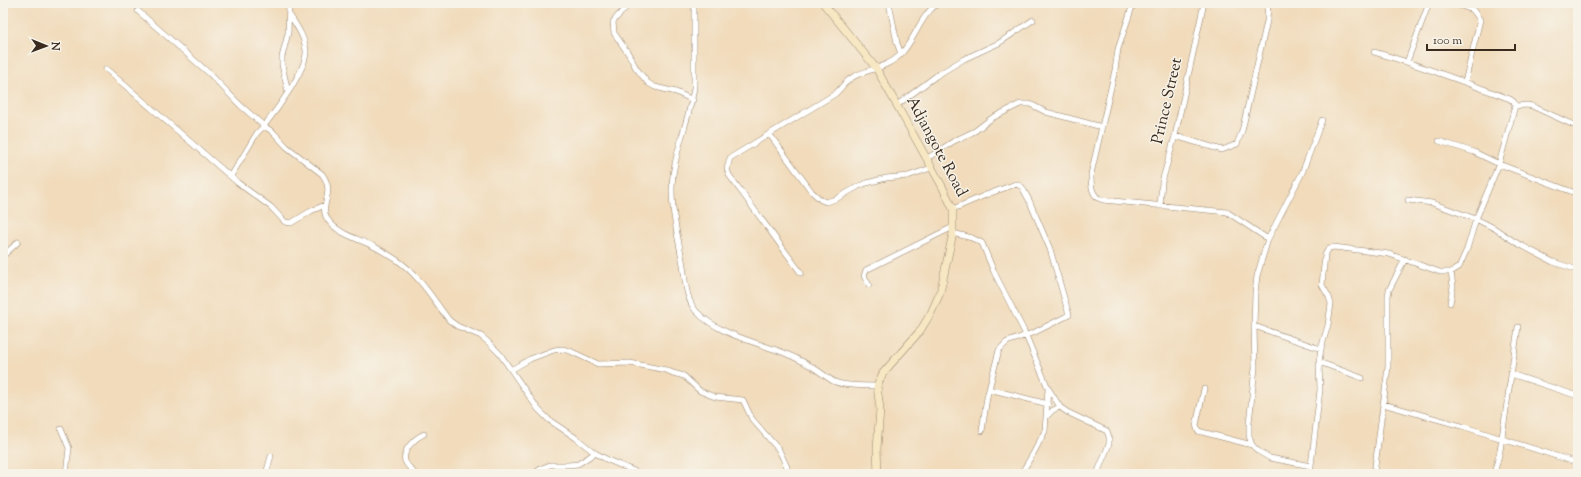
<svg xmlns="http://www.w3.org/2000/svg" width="1581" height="477" viewBox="0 0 1581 477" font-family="'Sorts Mill Goudy',serif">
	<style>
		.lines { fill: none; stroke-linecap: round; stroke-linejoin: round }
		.street-casing { stroke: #96826c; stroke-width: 6 }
		.secondary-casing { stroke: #96826c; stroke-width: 8 }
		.street { stroke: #fff; stroke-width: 5 }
		.secondary { stroke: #f7e8c3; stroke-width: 7 }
		.labels { text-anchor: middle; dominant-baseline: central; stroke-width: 3; stroke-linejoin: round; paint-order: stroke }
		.street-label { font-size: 16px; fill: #3b2a1e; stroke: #f7f3e8 }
	</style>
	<rect width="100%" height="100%" fill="#f7f3e8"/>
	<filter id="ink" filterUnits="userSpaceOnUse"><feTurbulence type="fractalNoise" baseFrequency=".025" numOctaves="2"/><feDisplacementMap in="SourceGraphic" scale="8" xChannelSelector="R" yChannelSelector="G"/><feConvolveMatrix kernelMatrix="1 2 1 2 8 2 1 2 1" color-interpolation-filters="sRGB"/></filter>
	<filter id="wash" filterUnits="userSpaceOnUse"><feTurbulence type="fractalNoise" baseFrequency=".012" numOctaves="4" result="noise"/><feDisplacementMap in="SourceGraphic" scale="16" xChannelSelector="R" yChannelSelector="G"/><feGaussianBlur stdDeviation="0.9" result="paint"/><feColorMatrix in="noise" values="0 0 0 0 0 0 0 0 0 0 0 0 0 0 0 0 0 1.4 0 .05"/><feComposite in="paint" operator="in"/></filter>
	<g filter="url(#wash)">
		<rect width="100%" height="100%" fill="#f1dbbb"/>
	</g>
	<g filter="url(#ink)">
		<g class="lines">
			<g class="street-casing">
				<path id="street" d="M630,3L617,17L613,22L614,33L628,53L636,68L648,83L655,87L676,92L693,100
					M694,3V87C690,117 677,145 673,175C669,205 678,235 683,265C685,279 686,300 696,311C716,333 755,342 782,352C794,357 807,363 817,370C823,374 829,379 835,382C848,387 863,385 877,386
					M889,3L897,43L901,54
					M1452,3L1473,10L1480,20L1465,82
					M1133,4L1118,49L1115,70L1091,174C1091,185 1091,197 1103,200L1227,212L1268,239
					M138,11L210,74L240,105L264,126L257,133L231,176
					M289,14C296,25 305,37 306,51C307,69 276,111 264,126L273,132L287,147L322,174C337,194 317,206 328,220C338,234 359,239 373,246C381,250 389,255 397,260C419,275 433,299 449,320L457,326L481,336L488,342L500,354L538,409L549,420L576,438L595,453L608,460L641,474
					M1407,62L1429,3
					M106,69L238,183L271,207L285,222L291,223L311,211L325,205
					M288,92L282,65V57L288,33L289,3
					M897,105L936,76L964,59L999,43L1033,20
					M1515,106L1527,105L1532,106L1578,127
					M770,135L812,192L821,200L826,202L836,199L859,186L867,183L886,178L908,176L931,168
					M1175,136L1222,150L1237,144L1242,131L1267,21L1268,3
					M1439,141L1474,152L1499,164L1578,194
					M926,159L954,141L975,131L992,118L1020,104H1030L1046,112L1102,127
					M1408,200L1432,203L1476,219L1494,228L1515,242L1553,262L1578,270
					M1160,206L1162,182L1175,136L1204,3
					M953,209L988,194L1013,185L1017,184L1022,187L1029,200L1050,249L1069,315L1035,332L1007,342L999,350L987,397L982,431
					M953,233L972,238L982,243L994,272L1024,331L1048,388L1057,402L1060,407L1067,412L1107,431L1109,437V444L1097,474
					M3,256L18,242
					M801,273L729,175L727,169L730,158L835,94C841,89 845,81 853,77C868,69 887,68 900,55C915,40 920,16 938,3
					M869,285L864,276L866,270L953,227
					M1450,303L1453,286L1451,272
					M1254,326L1321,349
					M1319,362L1362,378
					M511,370L530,359L554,350L562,349L570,351L598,364L630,363L666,370L673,373L684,376L700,391L715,397L743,400L752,419L779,450L787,467
					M1511,374L1578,396
					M989,389L1048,404
					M1204,389L1196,425L1198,431L1252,445
					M1383,404L1465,427L1578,463
					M1047,416L1053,410L1060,407
					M61,429L69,448L66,474
					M1311,466L1270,458L1258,451L1252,445L1249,436V423L1255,368L1254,326L1255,293L1257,276L1268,239L1302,173L1322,120
					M266,474L271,456
					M415,474C412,470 407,466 405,461C402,450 415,438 424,434
					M533,474L542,468L550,465H568L578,464L595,453
					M1021,474L1034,452L1045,431L1048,389
					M1310,474L1320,390L1319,362L1321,349L1328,325L1331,304L1329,297L1322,285L1325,255L1329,248L1334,247L1389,254L1440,272H1451L1459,267L1467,249L1476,219L1499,164L1515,106L1514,102L1510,99C1465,82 1420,65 1374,52
					M1374,474L1388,367V296L1389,290L1405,259
					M1494,474L1500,451L1518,327"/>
			</g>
			<g class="secondary-casing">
				<path id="secondary" d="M823,3L876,68L942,186L953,209V233L940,293L931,313L920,331L883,373L877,386L880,409L877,448L878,474"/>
			</g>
			<use href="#street" class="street"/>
			<use href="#secondary" class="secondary"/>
		</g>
	</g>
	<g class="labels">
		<g class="street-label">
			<text transform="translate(1168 101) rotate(-77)">Prince Street</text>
			<text transform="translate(936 147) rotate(62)">Adjangote Road</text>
		</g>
	</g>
	<rect width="1581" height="477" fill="none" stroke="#f7f3e8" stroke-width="16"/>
	<g transform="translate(46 46) rotate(91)" stroke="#f7f3e8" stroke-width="3" paint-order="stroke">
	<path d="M0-3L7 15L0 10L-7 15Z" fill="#3b2a1e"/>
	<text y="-6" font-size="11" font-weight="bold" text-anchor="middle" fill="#3b2a1e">N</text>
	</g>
	<path d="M1427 44v6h88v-6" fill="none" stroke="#3b2a1e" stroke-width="2"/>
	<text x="1433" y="44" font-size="12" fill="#3b2a1e" stroke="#f7f3e8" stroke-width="3" paint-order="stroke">100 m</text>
</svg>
